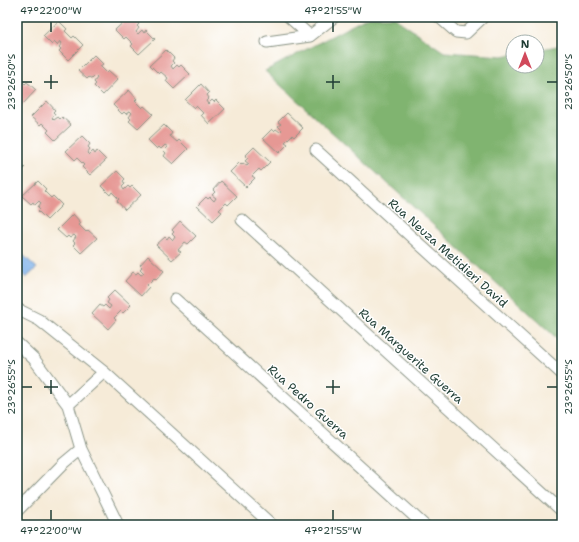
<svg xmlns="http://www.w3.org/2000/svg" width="579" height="542" viewBox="0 0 579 542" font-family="'Shantell Sans',sans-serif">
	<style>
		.forest { fill: #80b46f; stroke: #507852 }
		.water { fill: #7cb0e9; stroke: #4e768e }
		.building { fill: #e69894 }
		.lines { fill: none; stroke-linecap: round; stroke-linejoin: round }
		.minor-casing { stroke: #8a9486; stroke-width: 13 }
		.minor { stroke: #fff; stroke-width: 11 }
		.ticks { fill: none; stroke: #1f3d34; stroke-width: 1.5 }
		.labels { text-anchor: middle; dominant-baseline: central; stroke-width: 3; stroke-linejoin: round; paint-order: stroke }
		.street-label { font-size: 12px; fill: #1f3d34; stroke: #fff }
		.neatline { fill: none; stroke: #1f3d34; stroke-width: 1.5 }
		.ticks-label { font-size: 10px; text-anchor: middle; fill: #1f3d34 }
	</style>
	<rect width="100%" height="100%" fill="#fff"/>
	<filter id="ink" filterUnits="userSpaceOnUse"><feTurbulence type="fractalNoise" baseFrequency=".025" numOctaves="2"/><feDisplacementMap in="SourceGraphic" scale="8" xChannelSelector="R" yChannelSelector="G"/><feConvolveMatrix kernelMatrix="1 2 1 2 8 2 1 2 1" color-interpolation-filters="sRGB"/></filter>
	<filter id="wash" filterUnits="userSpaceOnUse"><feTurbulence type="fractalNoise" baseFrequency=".012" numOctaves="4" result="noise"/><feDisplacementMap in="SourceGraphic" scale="16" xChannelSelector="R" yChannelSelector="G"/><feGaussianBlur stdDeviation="0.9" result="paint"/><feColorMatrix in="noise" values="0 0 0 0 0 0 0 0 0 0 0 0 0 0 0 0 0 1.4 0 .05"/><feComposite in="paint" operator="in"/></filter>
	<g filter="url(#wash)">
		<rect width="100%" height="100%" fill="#f6ebd8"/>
		<path class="forest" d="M368,17H395L402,23L444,52L503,56L513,54V66H537V50L562,45V343L265,71Z"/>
		<path class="water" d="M23,255L37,268L26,278L22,273L17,276V261Z"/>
		<g id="blocks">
			<path class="building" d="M129,17H133L139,24L137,26L139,28L136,32L138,34L142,30L144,33L146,30L155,39L139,54L131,46L133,44L126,37L124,39L115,30Z
				M59,21L67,29L65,31L72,38L74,36L83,45L68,60L59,51L61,49L59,47L62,43L60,41L57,45L54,42L52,45L43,36Z
				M166,50L174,58L172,61L174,63L171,66L173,69L177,65L179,67L181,65L190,74L174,89L166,81L168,78L161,72L159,74L150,65Z
				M94,55L103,64L100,66L107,73L109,71L118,79L103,95L94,86L96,84L94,82L97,78L95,76L92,79L89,77L87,79L78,71Z
				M23,82L25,84L27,82L36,90L21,106L17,102V83L19,85Z
				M201,84L209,93L207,95L209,98L206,101L208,104L212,100L214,102L216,100L225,109L209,124L201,115L203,113L196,106L194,108L185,100Z
				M129,90L137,99L135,101L142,108L144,106L153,114L138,129L129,121L131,119L129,117L132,113L130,111L126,114L124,112L122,114L113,105Z
				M47,101L55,110L53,112L55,114L52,118L54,120L58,117L60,119L62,117L71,125L55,140L47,132L49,130L42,123L40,125L31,117Z
				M287,113L303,128L294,137L292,135L285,142L288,144L279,153L263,138L272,129L274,131L276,129L280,132L282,130L278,126L281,124L278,122Z
				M164,125L172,133L170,136L177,142L179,140L188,149L173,164L164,156L166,153L164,151L168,147L165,145L161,149L159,147L157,149L148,140Z
				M82,136L90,144L88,147L90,149L87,153L89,155L93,151L95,154L97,151L106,160L90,175L82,167L84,165L77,158L75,160L66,151Z
				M254,147L270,162L261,171L259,169L252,176L255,178L246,187L230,172L239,163L241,165L243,163L247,166L249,164L245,161L248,158L245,156Z
				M17,161L25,168L17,176Z
				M117,171L125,179L123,181L125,184L122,187L124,190L128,186L130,188L132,186L141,195L125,210L117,201L119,199L112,192L110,195L101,186Z
				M38,181L46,189L44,191L51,198L53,196L62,205L47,220L38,211L40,209L38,207L41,203L39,201L35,205L33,202L31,204L22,196Z
				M221,181L237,196L228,205L226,203L219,210L222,212L213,221L197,206L206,197L208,199L210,197L214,201L216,198L212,195L215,192L213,190Z
				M73,214L81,223L79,225L86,232L88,230L97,238L81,253L73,245L75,243L73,241L76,237L74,235L70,238L68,236L66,238L57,230Z
				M180,221L196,236L188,244L185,242L178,250L181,252L172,260L156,245L165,237L167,239L169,236L173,240L175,237L172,234L174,232L172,230Z
				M148,256L164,271L156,280L154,278L147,285L149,287L141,296L125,281L133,272L136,274L138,272L141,275L144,273L140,269L142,267L140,265Z
				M115,290L131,305L123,313L121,311L114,318L116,320L108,329L92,314L100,305L103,307L105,305L109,309L111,306L107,303L109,300L107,298Z"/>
		</g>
	</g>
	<g filter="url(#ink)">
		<use href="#blocks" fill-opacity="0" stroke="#8a9486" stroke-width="1"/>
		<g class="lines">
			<g class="minor-casing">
				<path id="minor" d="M289,17L310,36
					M439,17L456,32L466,33L483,17
					M267,42L310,36L334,17
					M316,150L562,374
					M242,220L562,511
					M175,299L424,525
					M17,309L39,320L104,372L272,525
					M17,343L34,359L68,405L81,449L118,525
					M68,405L104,372
					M17,511L63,464L81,449"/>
			</g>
			<use href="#minor" class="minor"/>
		</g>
	</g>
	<path class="ticks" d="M51,22V32M333,22V32M51,75V89M333,75V89M22,82H32M44,82H58M326,82H340M547,82H557M51,380V394M333,380V394M22,387H32M44,387H58M326,387H340M547,387H557M51,510V520M333,510V520"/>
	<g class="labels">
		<g class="street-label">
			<text transform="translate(448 253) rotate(42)">Rua Neuza Metidieri David</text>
			<text transform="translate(411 356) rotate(42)">Rua Marguerite Guerra</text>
			<text transform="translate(308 402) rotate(42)">Rua Pedro Guerra</text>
		</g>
	</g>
	<rect width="579" height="542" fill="none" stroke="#fff" stroke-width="44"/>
	<g transform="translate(525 54)"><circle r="19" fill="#ffffff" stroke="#a5b1ae"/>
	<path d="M0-3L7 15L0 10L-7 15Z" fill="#d1495b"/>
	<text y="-6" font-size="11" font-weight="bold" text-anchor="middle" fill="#1f3d34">N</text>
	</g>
	<rect x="22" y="22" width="535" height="498" class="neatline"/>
	<g class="ticks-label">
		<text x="51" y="14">47°22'00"W</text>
		<text x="333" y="14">47°21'55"W</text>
		<text transform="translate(11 82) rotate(-90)" y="4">23°26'50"S</text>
		<text transform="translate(568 82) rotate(-90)" y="4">23°26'50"S</text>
		<text transform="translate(11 387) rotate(-90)" y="4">23°26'55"S</text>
		<text transform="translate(568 387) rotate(-90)" y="4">23°26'55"S</text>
		<text x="51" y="534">47°22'00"W</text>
		<text x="333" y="534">47°21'55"W</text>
	</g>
</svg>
